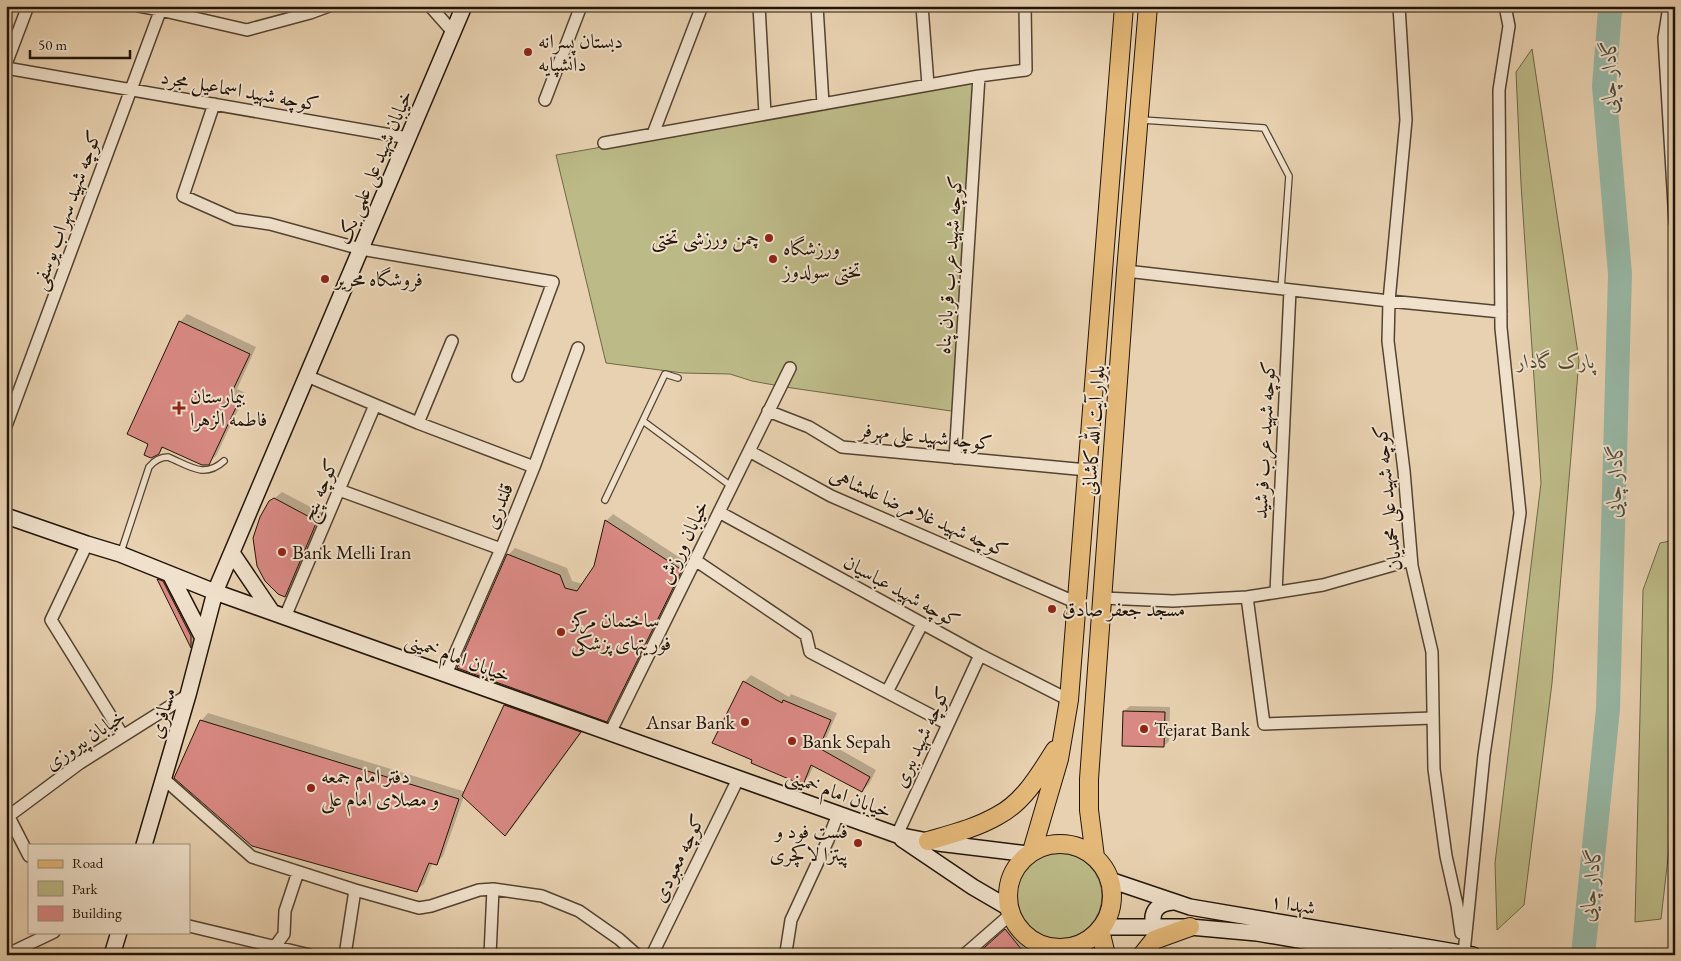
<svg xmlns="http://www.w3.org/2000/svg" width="1681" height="961" viewBox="0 0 1681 961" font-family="'EB Garamond',Amiri,serif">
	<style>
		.green { fill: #bcba87; stroke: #6e6747 }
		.shadow { fill: #0003 }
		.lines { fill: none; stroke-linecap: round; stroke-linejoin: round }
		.river { stroke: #98b8a6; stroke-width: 24 }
		.building { fill: #d98983; stroke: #211407 }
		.lane-casing { stroke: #534331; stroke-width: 8 }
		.street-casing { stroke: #534331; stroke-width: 14 }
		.secondary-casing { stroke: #211407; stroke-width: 18 }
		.primary-casing { stroke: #211407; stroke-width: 20 }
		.lane { stroke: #f0e1cc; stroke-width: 5.5 }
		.street { stroke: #f0e1cc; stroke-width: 11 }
		.secondary { stroke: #f0e1cc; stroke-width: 15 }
		.primary { stroke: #e4b878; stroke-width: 18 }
		.poi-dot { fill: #8f2418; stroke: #f0e1cc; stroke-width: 2 }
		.labels { text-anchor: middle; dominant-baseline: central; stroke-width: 4; stroke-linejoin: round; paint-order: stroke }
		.poi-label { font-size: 20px; fill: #211407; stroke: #f0e1cc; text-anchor: start }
		.street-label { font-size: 20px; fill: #211407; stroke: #f0e1cc }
		.park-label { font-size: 20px; font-style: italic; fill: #50462d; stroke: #f0e1cc }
		.water-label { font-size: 21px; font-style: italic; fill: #4b4d3f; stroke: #f0e1cc }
	</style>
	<rect width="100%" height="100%" fill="#e8d1b0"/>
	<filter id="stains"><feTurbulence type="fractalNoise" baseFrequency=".004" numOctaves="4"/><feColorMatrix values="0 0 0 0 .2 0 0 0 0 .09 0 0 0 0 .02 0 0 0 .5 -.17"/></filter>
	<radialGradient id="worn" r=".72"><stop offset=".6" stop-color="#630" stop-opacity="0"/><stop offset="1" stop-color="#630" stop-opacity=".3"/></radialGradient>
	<path class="green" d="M1532,49L1579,360L1552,683L1524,905L1497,930L1495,863L1541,483L1521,184L1516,72Z
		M974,82L958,412L785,387L752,381L730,374L683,373L606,363L556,155Z
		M1675,540V796L1661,919L1635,922L1643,590L1660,543Z
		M1016 896a43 43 0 1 1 86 0a43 43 0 1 1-86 0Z"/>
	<path class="shadow" d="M187,314L256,347L237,389L246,393L216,456L208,463L165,446L158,453L150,443L128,433L180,322Z
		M282,492L324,514L292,589L285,596L270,502Z
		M613,514L688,563L614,713L607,720L508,555L515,548L567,568L572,581L583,584L595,566L606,521Z
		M162,576L166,578L194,632V643L191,645L159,579Z
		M751,675L789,697L791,694L837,713L825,741L876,770L869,784L862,791L814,765L809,776L802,783L744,682Z
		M512,698L587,725L512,828L505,835L464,796L443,856L436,863L433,862L424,884L416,891L201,721L208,713L466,792L505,706Z
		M1130,706L1170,707L1169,741L1164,746L1124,711Z
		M1013,923L1039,955H973L977,954Z"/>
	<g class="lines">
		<path class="river" d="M1583,955L1608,709L1620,274L1604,86L1610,10L1613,6"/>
	</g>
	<path class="building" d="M179,321L250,354L230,396L239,401L209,465H202L162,447L159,454L151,458L144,455L148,444L127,434Z
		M274,498L317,521L285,597L278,594L265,581L257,566L253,538L260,517L269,501Z
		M605,520L682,570L607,722L457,668L507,554L560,575L565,588L577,591L594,566Z
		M157,579L163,581L191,636V648Z
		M743,681L782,703L783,700L831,720L819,748L870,777L862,792L811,765L803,785L751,763L752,760L712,743Z
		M504,705L581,732L505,836L462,796Z
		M1123,711L1165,712L1164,747L1122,746Z
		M200,720L459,799L437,865L429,863L417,892L252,846L174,778Z
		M1005,929L1026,955H976Z"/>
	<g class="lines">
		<g class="lane-casing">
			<path id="lane" d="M1142,120L1264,128L1289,176L1281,289
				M643,421L731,486
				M605,500L665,374L678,378
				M121,552L149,467C154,461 160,457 168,457C190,466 204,479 224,461"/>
		</g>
		<g class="street-casing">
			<path id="street" d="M139,6L160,10L247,30L310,13
				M307,6L310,13L329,6
				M430,6L453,32
				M759,6L765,114
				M817,6L823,104
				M922,6L928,85
				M1399,6L1406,120L1389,301L1501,312
				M1669,6L1664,38L1675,222
				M6,64L28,6
				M6,68L408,138
				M545,100L581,6
				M214,104L183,196L235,219L270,224L361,249L553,282L518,376
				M653,134L702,6
				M604,143L979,76L1026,70L1025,6
				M1126,271L1389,301L1388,341L1404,471L1412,566L1432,652L1434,769L1446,856L1457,905L1461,933
				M307,376L418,423L534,467
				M768,411L809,427L842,447L1087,470
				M418,423L452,341
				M6,426L162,6
				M749,451L831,496L1077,603
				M955,458L979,76
				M339,490L501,549
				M719,512L980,655L1069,700
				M87,544L51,620L123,736
				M695,560L806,635L810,652L948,724
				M1276,592L1290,290
				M1247,597L1264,724L1433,718
				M1103,598L1173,601L1247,597L1323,585L1411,560
				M285,617L375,405
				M446,674L501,549L534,467L578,348
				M887,692L922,624
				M610,733L790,368
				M164,779L252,857L355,890L419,908L431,906L479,890L493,889L542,896L579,911L619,939L637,955
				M9,817L29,856
				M6,818L80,763L188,695
				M897,835L980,655
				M189,926L310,955
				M1464,953L1484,755L1520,513L1501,328L1499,90L1509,26L1505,6
				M6,955L54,932
				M269,955L284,934L285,911L298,872
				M345,955L355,890
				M490,955L493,889
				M652,955L738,779
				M791,955L786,952L791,920L828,840L838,814
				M964,955L1011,914"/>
		</g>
		<g class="secondary-casing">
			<path id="secondary" d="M6,516L87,544L120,554L215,592L897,835L938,843L1028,854
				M232,553L272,612
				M171,576L203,638
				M902,839L973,887L1009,908
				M144,845L188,695L215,592L464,6
				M1110,880L1190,907L1473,955
				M1102,927H1190L1257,933L1385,955
				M1155,928C1149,913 1157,903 1173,902
				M112,955L119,932"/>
		</g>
		<g class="primary-casing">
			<path id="primary" d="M928,841C952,834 976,828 997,816C1023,803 1040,774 1055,750
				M1008 896a52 52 0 1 1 104 0a52 52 0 1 1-104 0Z
				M1032,851L1059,759L1069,700L1124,6
				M1095,857L1089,810V779L1126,271L1148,6
				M1100,930L1106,955
				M1142,955L1154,940L1190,927"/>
		</g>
		<use href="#lane" class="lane"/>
		<use href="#street" class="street"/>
		<use href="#secondary" class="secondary"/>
		<use href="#primary" class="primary"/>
	</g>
	<g class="poi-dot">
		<circle cx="528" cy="52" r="5"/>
		<circle cx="769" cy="238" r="5"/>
		<circle cx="773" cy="259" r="5"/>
		<circle cx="325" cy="279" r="5"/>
		<path d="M176.5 400.5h5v5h5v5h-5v5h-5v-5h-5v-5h5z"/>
		<circle cx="282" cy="552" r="5"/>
		<circle cx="1052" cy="609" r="5"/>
		<circle cx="561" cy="632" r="5"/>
		<circle cx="745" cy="722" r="5"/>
		<circle cx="1144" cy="729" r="5"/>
		<circle cx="792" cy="741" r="5"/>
		<circle cx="311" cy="788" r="5"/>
		<circle cx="858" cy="843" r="5"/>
	</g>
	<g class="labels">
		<g class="poi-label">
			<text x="538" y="41">دبستان پسرانه<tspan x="538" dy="23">دانشپایه</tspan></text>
			<text x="759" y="238" text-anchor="end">چمن ورزشی تختی</text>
			<text x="783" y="248">ورزشگاه<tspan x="783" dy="23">تختی سولدوز</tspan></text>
			<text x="335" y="279">فروشگاه محریر</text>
			<text x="190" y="396">بیمارستان<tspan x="190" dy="23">فاطمه الزهرا</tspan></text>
			<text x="292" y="552">Bank Melli Iran</text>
			<text x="1062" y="609">مسجد جعفر صادق</text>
			<text x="571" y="620">ساختمان مرکز<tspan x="571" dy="23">فوریتهای پزشکی</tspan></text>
			<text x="735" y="722" text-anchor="end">Ansar Bank</text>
			<text x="1154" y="729">Tejarat Bank</text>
			<text x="802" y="741">Bank Sepah</text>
			<text x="321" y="776">دفتر امام جمعه<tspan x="321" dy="23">و مصلای امام علی</tspan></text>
			<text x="848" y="831" text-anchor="end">فست فود و<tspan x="848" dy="23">پیتزا لاکچری</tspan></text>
		</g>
		<g class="street-label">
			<text transform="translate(240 90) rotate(10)">کوچه شهید اسماعیل مجرد</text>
			<text transform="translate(374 167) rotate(-67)">خیابان شهید علی علمی یک</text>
			<text transform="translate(66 210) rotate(-70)">کوچه شهید سهراب یوسفی</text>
			<text transform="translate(949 265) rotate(-86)">کوچه شهید عرب قربان پناه</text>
			<text transform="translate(1093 430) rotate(-86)">بلوار آیت الله کاشانی</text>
			<text transform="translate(926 436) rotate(6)">کوچه شهید علی مهرفر</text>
			<text transform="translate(1264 440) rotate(-87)">کوچه شهید عرب فرشید</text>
			<text transform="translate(319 490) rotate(-67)">کوچه پنج</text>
			<text transform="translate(1387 498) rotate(-96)">کوچه شهید علی محمدیان</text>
			<text transform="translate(498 506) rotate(-68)">قلندری</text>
			<text transform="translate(919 512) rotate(24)">کوچه شهید غلامرضا علمشاهی</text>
			<text transform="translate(683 542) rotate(-64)">خیابان ورزش</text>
			<text transform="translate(902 591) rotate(29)">کوچه شهید عباسیان</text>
			<text transform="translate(458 657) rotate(20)">خیابان امام خمینی</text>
			<text transform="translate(162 713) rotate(-74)">مسافری</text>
			<text transform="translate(921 737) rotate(-65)">کوچه شهید ببری</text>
			<text transform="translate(85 739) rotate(-34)">خیابان پیروزی</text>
			<text transform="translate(839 793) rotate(20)">خیابان امام خمینی</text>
			<text transform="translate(678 858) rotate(-64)">کوچه معبودی</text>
			<text transform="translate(1293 904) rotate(9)">شهدا ۱</text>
		</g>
		<g class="park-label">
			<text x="1556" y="361">پارک گادار</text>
		</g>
		<g class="water-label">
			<text transform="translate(1608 76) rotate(-90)">گادار چایی</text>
			<text transform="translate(1614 480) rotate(-88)">گادار چایی</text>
			<text transform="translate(1590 884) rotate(-84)">گادار چایی</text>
		</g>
	</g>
	<rect width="1681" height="961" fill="none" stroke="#e8d1b0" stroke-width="25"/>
	<rect x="8" y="8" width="1666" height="946" fill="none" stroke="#211407" stroke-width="2.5"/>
	<rect x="12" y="12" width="1656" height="936" fill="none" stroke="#211407"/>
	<rect x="28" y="844" width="162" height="90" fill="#f0e1cc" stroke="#9d8f7d"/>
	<rect x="38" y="860" width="25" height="8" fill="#e4b878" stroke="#9d8f7d"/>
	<text x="72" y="868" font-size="15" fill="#211407">Road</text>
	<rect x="38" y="881" width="25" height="15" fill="#bcba87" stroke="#9d8f7d"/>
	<text x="72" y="894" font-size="15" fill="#211407">Park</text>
	<rect x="38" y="906" width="25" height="15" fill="#d98983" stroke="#9d8f7d"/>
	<text x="72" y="918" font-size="15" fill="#211407">Building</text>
	<path d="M30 50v8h100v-8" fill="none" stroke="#211407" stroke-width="2.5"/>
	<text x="38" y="50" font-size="15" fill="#211407" stroke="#f0e1cc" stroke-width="4" paint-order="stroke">50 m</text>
	<rect width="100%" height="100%" filter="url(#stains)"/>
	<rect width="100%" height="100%" fill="url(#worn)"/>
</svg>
